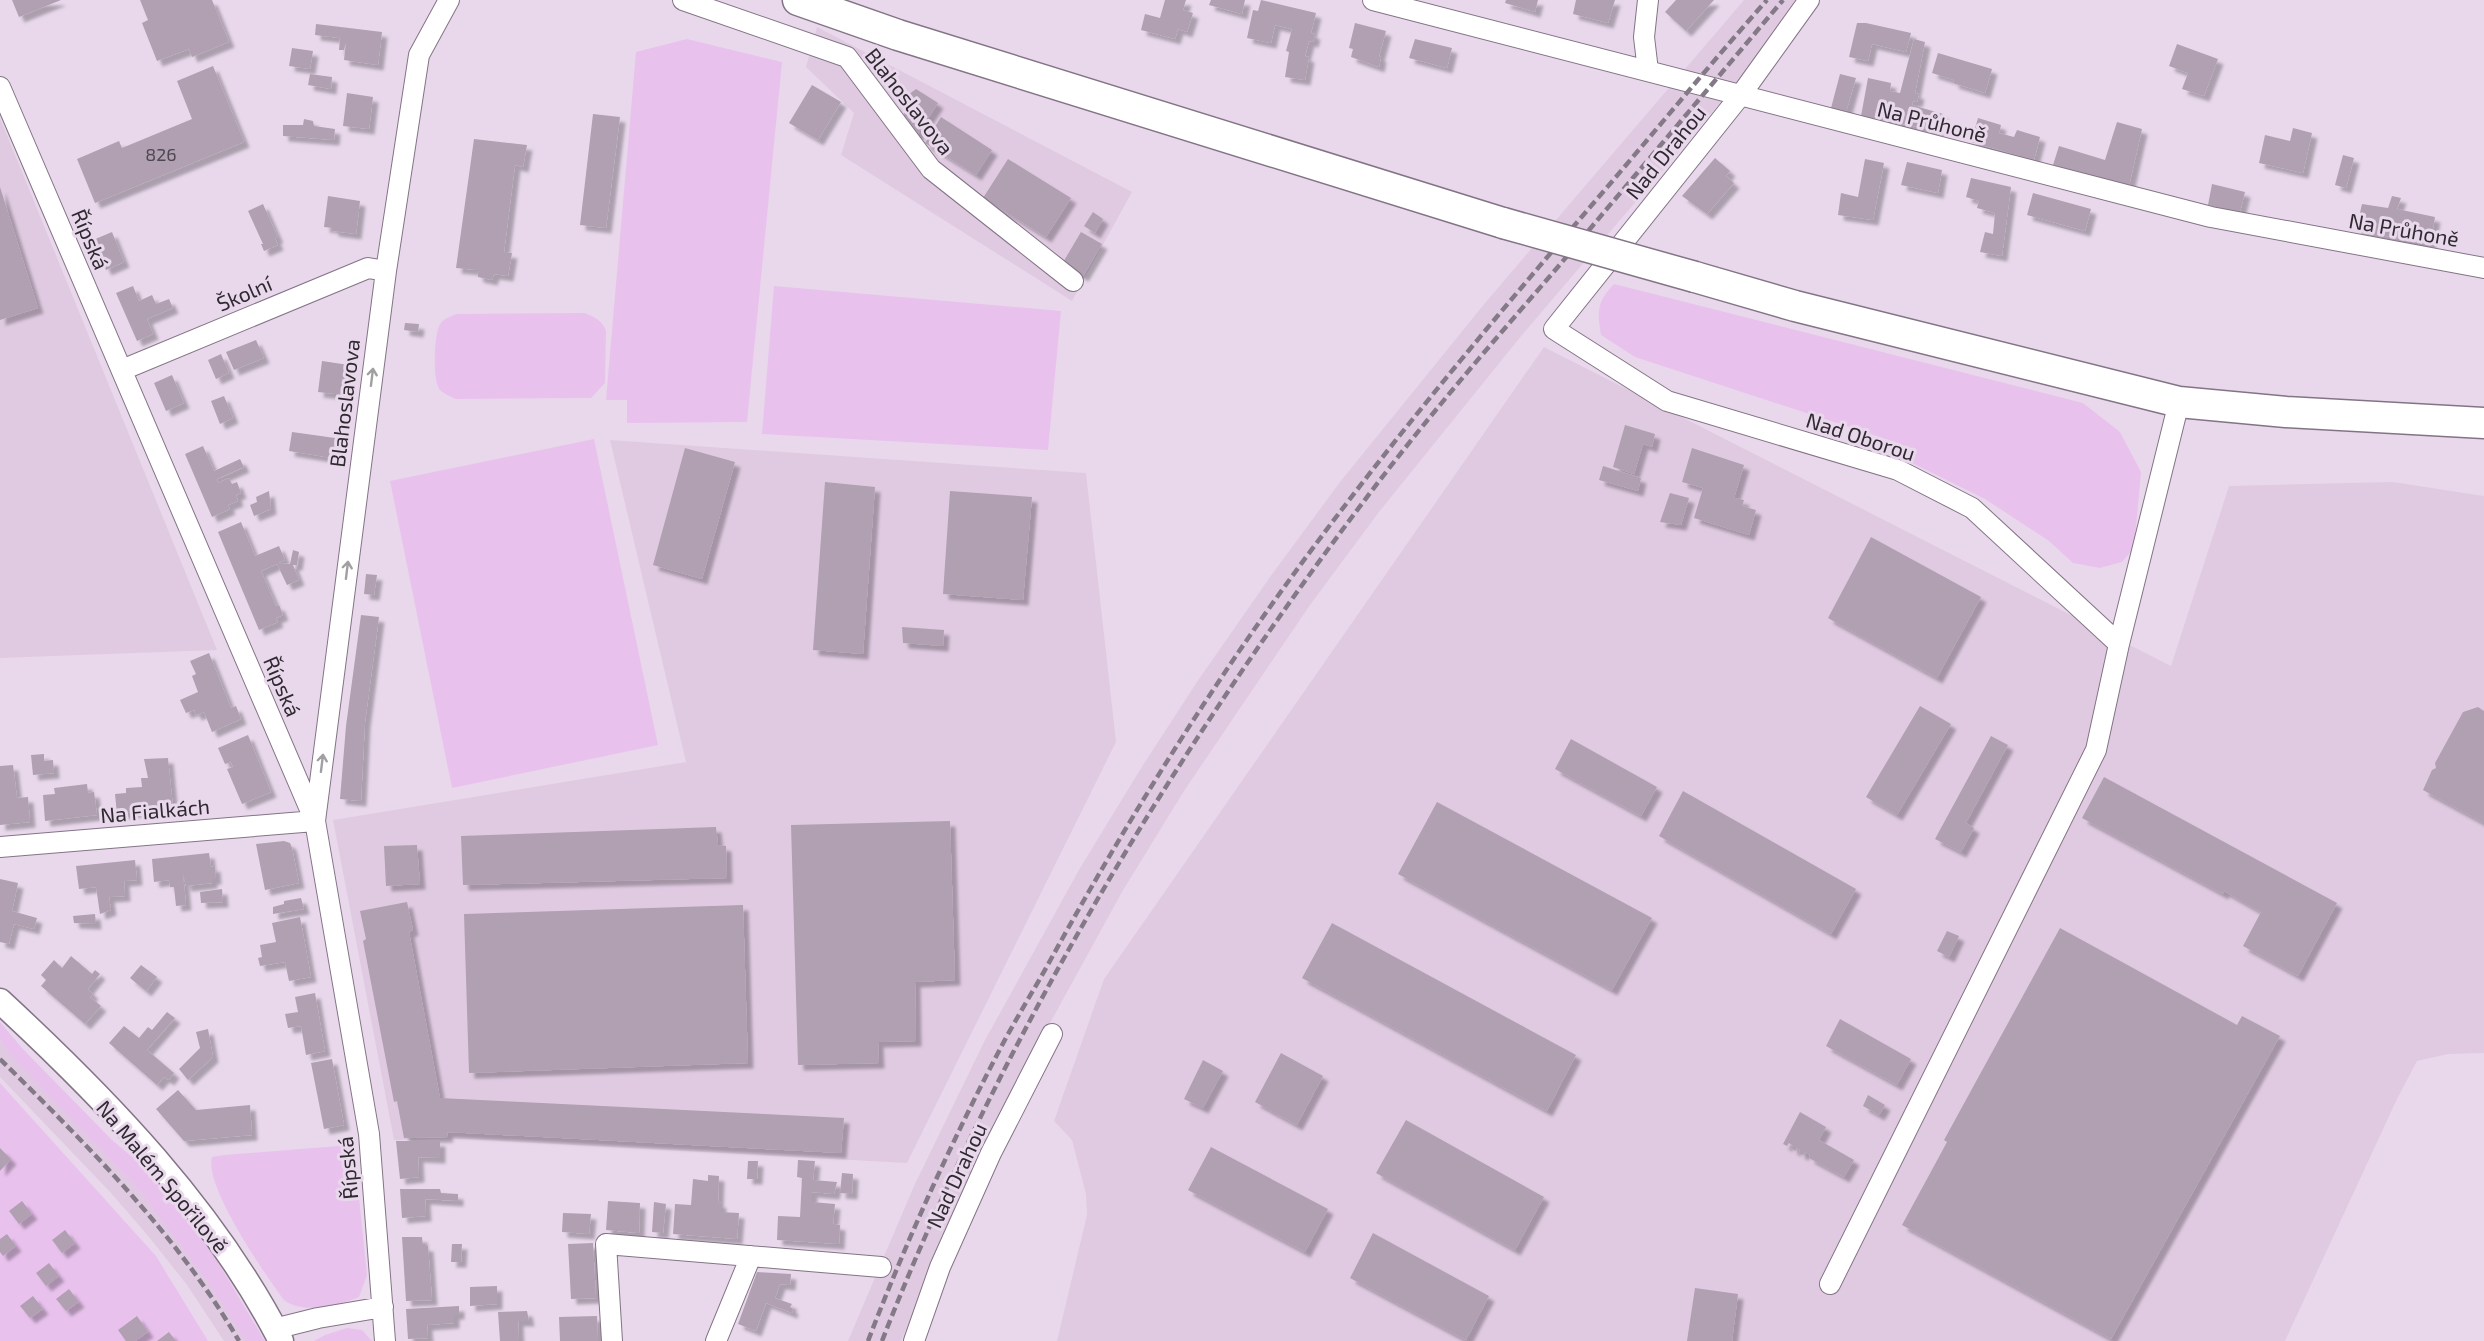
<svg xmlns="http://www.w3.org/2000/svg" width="2484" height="1341" viewBox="0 0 2484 1341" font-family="'Exo 2',sans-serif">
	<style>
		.built { fill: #e0cae2 }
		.green { fill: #e8c2ed }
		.building { fill: #b0a0b2; filter: url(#shadow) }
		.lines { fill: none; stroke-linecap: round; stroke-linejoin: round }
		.minor-casing { stroke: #837485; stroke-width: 22 }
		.tertiary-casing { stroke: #837485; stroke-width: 27 }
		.primary-casing { stroke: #837485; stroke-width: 33 }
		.minor { stroke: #fff; stroke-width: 20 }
		.tertiary { stroke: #fff; stroke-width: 24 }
		.primary { stroke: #fff; stroke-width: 30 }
		.rail { stroke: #847986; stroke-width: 4.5; stroke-dasharray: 9 4.5; stroke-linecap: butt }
		.primary-bridge-casing { stroke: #837485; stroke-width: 33; stroke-linecap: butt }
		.primary-bridge { stroke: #fff; stroke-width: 30 }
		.oneway { stroke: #a19fa2 }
		.labels { text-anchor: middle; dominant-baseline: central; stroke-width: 6; stroke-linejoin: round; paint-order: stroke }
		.number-label { font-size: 18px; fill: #4f4750 }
		.street-label { font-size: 21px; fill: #2f2930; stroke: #e9d8ec }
	</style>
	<defs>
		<filter id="shadow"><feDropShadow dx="5.5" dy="5.5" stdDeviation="1.5" flood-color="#0004"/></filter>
	</defs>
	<rect width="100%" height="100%" fill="#e9d8ec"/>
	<path class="built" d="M1744,0H1808L1522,335L1379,512L1310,605L1184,791L1122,892L1027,1065L959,1206L901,1341H848L914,1186L984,1042L1080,868L1143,765L1199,679L1270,577L1340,482L1485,303Z
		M817,27L1132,192L1072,301L841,155L854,113L806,67Z
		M0,118L217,650L0,658Z
		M1544,347L2171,666L2229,486L2393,482L2484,496V1053L2448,1054L2417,1061L2397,1099L2285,1341H1057L1087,1215L1086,1194L1072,1140L1054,1121L1104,979Z
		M610,440L1086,473L1116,742L907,1163L464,1139L394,1140L333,820L686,762Z
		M0,1040L130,1175L254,1341H224L187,1285L149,1237L111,1193L0,1077Z"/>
	<path class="green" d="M687,39L782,62L747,422L627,423V400H606L636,52Z
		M1614,284L2083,403L2120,432L2141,472L2134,548L2122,562L2100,568L2073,563L2049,541L1985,499L1906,460L1895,442L1635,357L1601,335C1597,311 1597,302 1614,284Z
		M774,286L1061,311L1048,450L762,434Z
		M584,313C594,316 603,321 606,331L605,383L591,398L456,399C451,397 444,394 440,390C432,381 434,334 440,324C443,319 450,317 456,314Z
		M594,439L658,745L452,788L390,481Z
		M0,1022L22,1048L112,1140L156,1177L207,1244L265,1341H246L210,1285L138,1189L12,1057L0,1040Z
		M0,1083L156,1256L208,1341H0Z
		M338,1146H349L354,1149L367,1275L359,1297C339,1305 303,1315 284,1300C266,1276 203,1185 212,1157L224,1155Z
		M347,1328L362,1330L372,1341H314L325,1335Z"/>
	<path class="building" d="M12,0H61L19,17Z
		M140,0H212L229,42L192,57L189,49L157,61L142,23L148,20Z
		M1165,0H1186L1183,10L1193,13L1187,32L1178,29L1175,39L1141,30L1145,14L1160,18Z
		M1211,0H1245L1242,14L1209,5Z
		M1261,0L1316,13L1311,33L1315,34L1313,42L1309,41L1305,56L1309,57L1305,80L1285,77L1289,52L1286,51L1292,29L1275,25L1271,43L1247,38L1253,10L1258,11Z
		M1506,0H1538L1535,12L1505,3Z
		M1576,0H1615L1608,23L1573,14Z
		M1676,0H1714L1686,31L1665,12Z
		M1355,23L1386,31L1379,56L1381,57L1379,67L1351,57L1353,49L1349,48Z
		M1857,23H1866L1911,33L1906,52L1872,44L1868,61L1849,57Z
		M316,24L382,32L378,65L344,60L346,42L344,50H339L340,38L315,35Z
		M1415,39L1452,48L1447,68L1409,58Z
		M1914,39L1925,42L1915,93L1919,94L1917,102L1913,101L1912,105L1943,114L1939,131L1861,116L1868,78L1891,83L1890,91L1900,93Z
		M2177,44L2218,59L2204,96L2182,89L2188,73L2169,66Z
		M292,48L313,51L310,69L289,66Z
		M1938,53L1992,69L1985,93L1953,83L1954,80L1932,73Z
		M213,66L244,142L95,203L77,159L119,141L122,148L192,119L177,81Z
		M310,74L332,77L331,89L308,85Z
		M1840,74L1856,78L1846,112L1831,108Z
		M812,85L841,102L818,140L789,123Z
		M916,89L938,103L916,137L902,123L908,95Z
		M347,93L373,97L369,129L343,126Z
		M593,114L620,117L606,228L580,225Z
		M941,117L992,150L976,175L925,143Z
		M1978,118L2001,125L1999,133L2014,137L2017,130L2040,137L2034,160L1971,142Z
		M304,119L313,121L314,126L335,129L334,140L283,136V125H303Z
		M2117,122L2142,129L2129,186L2053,165L2059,146L2105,160Z
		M2293,128L2312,133L2303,173L2259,163L2265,135L2290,141Z
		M474,139L527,145L523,167L515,165L504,252L512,253L508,276L494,274L492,280L478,277L477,270L456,268Z
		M2343,155L2354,158L2346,188L2335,185Z
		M1715,158L1730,171L1726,176L1734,183L1707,214L1682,196Z
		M1008,159L1071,198L1046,237L983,198Z
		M1865,159L1884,163L1873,220L1838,215L1841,193L1858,197Z
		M1907,162L1942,170L1938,193L1901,185Z
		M1971,178L2011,187L2002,256L1980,252L1985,232L1993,234L1995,213L1977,208L1979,201L1966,197Z
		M2212,184L2245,192L2240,212L2208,205Z
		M0,187L38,308L0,320Z
		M2033,193L2091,209L2085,231L2027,215Z
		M328,196L360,201L356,234L333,231V228L324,227Z
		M2392,196L2401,198L2397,209L2435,217L2430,245L2356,230L2362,204L2388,208Z
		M263,204L278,238H275L278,245L264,251L261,244H263L248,211Z
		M1093,212L1103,219L1095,233L1084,226Z
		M112,232L124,262L106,270L93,240Z
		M1081,232L1102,244L1083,276L1062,264Z
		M133,286L139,301L152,295L156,304L169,299L173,308L147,319L153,334L137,341L116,293Z
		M405,323L419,324L418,332L404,330Z
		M256,340L264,358L234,370L226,352Z
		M221,354L229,373L216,379L208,360Z
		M322,361L349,365L345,395L318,392Z
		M172,375L184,403L166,411L154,383Z
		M224,396L233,418L220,424L211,401Z
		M1625,425L1655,434L1652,447L1643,444L1634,474L1613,467Z
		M292,432L335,438L332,458L289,451Z
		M203,446L214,471L240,459L244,467L217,479L218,483L229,478L232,484L237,482L241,493L236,495L238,501L228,505L230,509L212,517L185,454Z
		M685,448L735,462L702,579L653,565Z
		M1692,448L1744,465L1734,498L1744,500L1742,506L1756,510L1749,535L1694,518L1703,488L1682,482Z
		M1603,466L1641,478L1638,491L1599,480Z
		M825,482L875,487L863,654L813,650Z
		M269,491L271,509L254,516L250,505L257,502L256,497Z
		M950,491L1032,497L1023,600L943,594Z
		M1670,493L1689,498L1681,525L1660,522Z
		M241,522L255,556L279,546L285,560L278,563L290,564L293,550L299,552L297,565H293L299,580L287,585L277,564L261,571L276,606L279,605L283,615L276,618L278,622L259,630L218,532Z
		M1871,537L1981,597L1937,678L1828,618Z
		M366,574L377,575L374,595L364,594Z
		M361,615L379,617L365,722L361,801L340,799L346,726Z
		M902,627L944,630L943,646L903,643Z
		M209,653L231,708L236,706L241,719L212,732L204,712L196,715L194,710L186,713L180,700L198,692L192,676L196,674L190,661Z
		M1920,706L1951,724L1897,815L1866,797Z
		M2478,707L2484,711V823L2423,790L2432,770L2436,768L2435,763L2463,712Z
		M248,735L271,792L242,804L227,769L233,767L231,762L225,764L218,748Z
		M1991,736L2008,745L1966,823L1974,828L1961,852L1935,839Z
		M1571,739L1657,787L1641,816L1555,769Z
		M44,754V761L53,760L54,773L33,775L31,755Z
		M168,758L173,808L117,814L115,794L126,793V788L142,787L141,778H148L144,759Z
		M13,765L17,798L28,797L30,822L0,825V766Z
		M2104,777L2337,903L2298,976L2243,946L2261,912L2224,891L2223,894L2082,818Z
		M87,784L88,793L94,792L97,815L45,821L43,795L55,794L54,788Z
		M1683,791L1856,889L1831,934L1659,836Z
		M1437,802L1652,918L1612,990L1398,874Z
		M950,821L955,980L915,982L916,1041L878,1042L879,1063L798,1065L791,825Z
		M716,827L718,845L726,846L727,878L463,885L461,836Z
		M284,841L290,843L292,848L299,883L265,890L256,844Z
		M417,845L420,884L386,886L384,846Z
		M209,853L211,867L215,866L216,879H212V883L186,886L183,874L186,905L176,906L174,887H170L169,880L154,882L152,859Z
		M135,860L137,880L124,881L125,896L109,897L111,910L100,914L96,887L79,889L76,866Z
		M0,879L18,883L12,911L37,918L34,929L14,924L9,944L0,942Z
		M222,889L223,902L201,903L200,892Z
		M301,898L304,909L273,914V907L284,904V901Z
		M407,902L413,930L409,932L440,1098L844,1118L841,1153L447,1132L448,1137L404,1138L397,1101L394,1102L363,941L366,939L360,911Z
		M743,905L748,1063L469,1073L464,914Z
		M95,914L96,924L74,923L73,916Z
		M300,917L311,977L289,981L285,962L260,966L258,958L262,957L260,945L276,942L272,923Z
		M1332,923L1576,1055L1547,1111L1302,978Z
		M2060,928L2237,1025L2242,1016L2280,1036L2111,1339L1902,1225L1947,1142L1944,1140Z
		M1947,931L1959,936L1949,957L1937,951Z
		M71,956L92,974L95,970L100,974L88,989L93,994L90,997L101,1006L85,1024L41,986L46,980L41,975L54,960L62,968Z
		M141,965L157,977L146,991L130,978Z
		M315,993L325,1051L306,1055L301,1026L288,1028L285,1014L298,1012L295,997Z
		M167,1012L175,1018L147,1050L174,1073L169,1080L164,1077L157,1085L109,1043L124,1026L139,1038L148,1027L152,1030Z
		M1840,1019L1911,1059L1897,1085L1826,1046Z
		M208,1029L213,1057L188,1080L179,1069L200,1048L196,1032Z
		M1281,1053L1323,1076L1297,1125L1255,1102Z
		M332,1059L344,1125L324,1129L311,1063Z
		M1203,1060L1223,1071L1203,1108L1184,1099Z
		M178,1090L196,1110L250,1105L252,1135L184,1141L156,1109Z
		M1868,1095L1885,1105L1879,1115L1863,1106Z
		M1800,1112L1826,1127L1819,1140L1854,1160L1844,1177L1809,1158L1810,1155L1805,1152L1803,1155L1799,1153L1800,1150L1797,1148L1795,1151L1791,1148L1793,1146L1789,1143L1787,1146L1783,1144Z
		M1406,1120L1544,1197L1515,1250L1376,1173Z
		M396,1141H440V1158L418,1157L419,1177L400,1179Z
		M1211,1147L1328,1209L1305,1252L1188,1190Z
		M0,1148L11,1159L0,1171Z
		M798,1160L815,1161L813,1180L837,1182L834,1194L812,1192V1202L835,1204L833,1224L840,1225L839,1244L777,1240L778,1216L800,1217L802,1178L797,1177Z
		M748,1161H758L757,1179H747Z
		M842,1173L853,1174L852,1194L840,1193Z
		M708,1175L719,1176L718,1202L721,1203V1212L739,1213L737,1239L673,1234L675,1204L691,1205L693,1179L708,1181Z
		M400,1189H440L441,1193L458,1194V1201L425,1199L426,1216L402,1218Z
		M22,1201L32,1214L19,1224L9,1211Z
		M608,1201L640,1203L639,1233L606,1230Z
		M654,1202L666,1204L663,1233L652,1232Z
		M563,1213L591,1214L589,1234L562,1232Z
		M65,1230L75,1243L62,1253L52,1240Z
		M1373,1233L1489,1296L1466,1340L1350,1278Z
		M7,1234L16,1246L3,1256L0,1252V1239Z
		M402,1237H422L423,1246H428L432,1300L406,1301Z
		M593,1243L596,1298L571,1299L568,1244Z
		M452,1244H462L461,1262H451Z
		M49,1263L59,1276L46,1286L36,1273Z
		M757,1272L791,1274L790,1285L780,1284L775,1298L792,1304L790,1307L793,1309L792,1313L766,1303L756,1331L738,1324Z
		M497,1286V1304L470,1306V1287Z
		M1695,1288L1738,1294L1732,1341H1687Z
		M69,1289L79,1302L66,1311L56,1299Z
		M33,1296L43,1309L30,1318L20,1306Z
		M459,1306V1314H454V1323L427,1325L428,1338L408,1339L406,1309Z
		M527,1311L529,1321H518L519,1341H500L498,1312Z
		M137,1316L148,1332L135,1341H126L118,1330Z
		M597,1316L598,1341H560L559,1317Z
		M169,1332L176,1341H157Z"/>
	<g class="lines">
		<g class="minor-casing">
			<path id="minor" d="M683,0L847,57L931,169L1073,281
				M1373,0L2211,217L2484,268
				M1648,0L1644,37L1648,71
				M1809,0L1740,96L1554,329L1667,401L1898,470L1972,508L2119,644L2096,750L1830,1284
				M0,87L315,821L369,1134L385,1341
				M122,370L368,268L386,271
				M2119,644L2179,402
				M0,847L315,821L386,271L419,55L449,0
				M274,1329L318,1318L383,1307
				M612,1341L606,1244L881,1267
				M716,1341L751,1256
				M914,1341L940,1267L991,1153L1052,1034"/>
		</g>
		<g class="tertiary-casing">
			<path id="tertiary" d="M0,1001C107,1100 213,1209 281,1341"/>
		</g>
		<g class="primary-casing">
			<path id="primary" d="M798,0L898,35L1503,223
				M1695,277L1795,306L2179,402L2286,412L2484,423"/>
		</g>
		<use href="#minor" class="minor"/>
		<use href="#tertiary" class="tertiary"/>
		<use href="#primary" class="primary"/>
		<path class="rail" d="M0,1059C87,1145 177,1234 239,1341
			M868,1341C906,1242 950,1145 999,1051C1015,1020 1034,990 1051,959C1122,830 1199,705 1285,586C1384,449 1493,320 1603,192C1658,128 1711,63 1767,0
			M882,1341C998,1043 1172,755 1364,501C1424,421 1491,344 1557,268C1632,179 1708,89 1783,0"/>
		<g class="primary-bridge-casing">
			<path id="primary-bridge" d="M1503,223L1695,277"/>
		</g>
		<use href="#primary-bridge" class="primary-bridge"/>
	</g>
	<defs><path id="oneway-shaft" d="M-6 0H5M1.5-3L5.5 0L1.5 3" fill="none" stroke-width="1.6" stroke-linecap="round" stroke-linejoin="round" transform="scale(1.5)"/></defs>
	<g class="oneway">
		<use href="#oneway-shaft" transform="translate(372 377) rotate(-83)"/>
		<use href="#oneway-shaft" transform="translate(347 570) rotate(-83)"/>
		<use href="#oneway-shaft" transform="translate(322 763) rotate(-83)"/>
	</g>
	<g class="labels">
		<g class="number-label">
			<text x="161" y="154">826</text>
		</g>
		<g class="street-label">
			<text transform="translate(910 101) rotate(52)">Blahoslavova</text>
			<text transform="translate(1932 121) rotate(14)">Na Průhoně</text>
			<text transform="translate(1665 152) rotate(-51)">Nad Drahou</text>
			<text transform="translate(2404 229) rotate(10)">Na Průhoně</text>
			<text transform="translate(91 239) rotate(67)">Řípská</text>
			<text transform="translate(244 293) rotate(-23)">Školní</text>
			<text transform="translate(344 403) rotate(-83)">Blahoslavova</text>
			<text transform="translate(1861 436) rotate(18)">Nad Oborou</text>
			<text transform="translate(283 686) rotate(67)">Řípská</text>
			<text transform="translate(155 810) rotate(-5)">Na Fialkách</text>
			<text transform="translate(347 1168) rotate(-95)">Řípská</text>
			<text transform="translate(956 1175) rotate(-65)">Nad Drahou</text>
			<text transform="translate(163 1176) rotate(50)">Na Malém Spořilově</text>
		</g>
	</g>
</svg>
